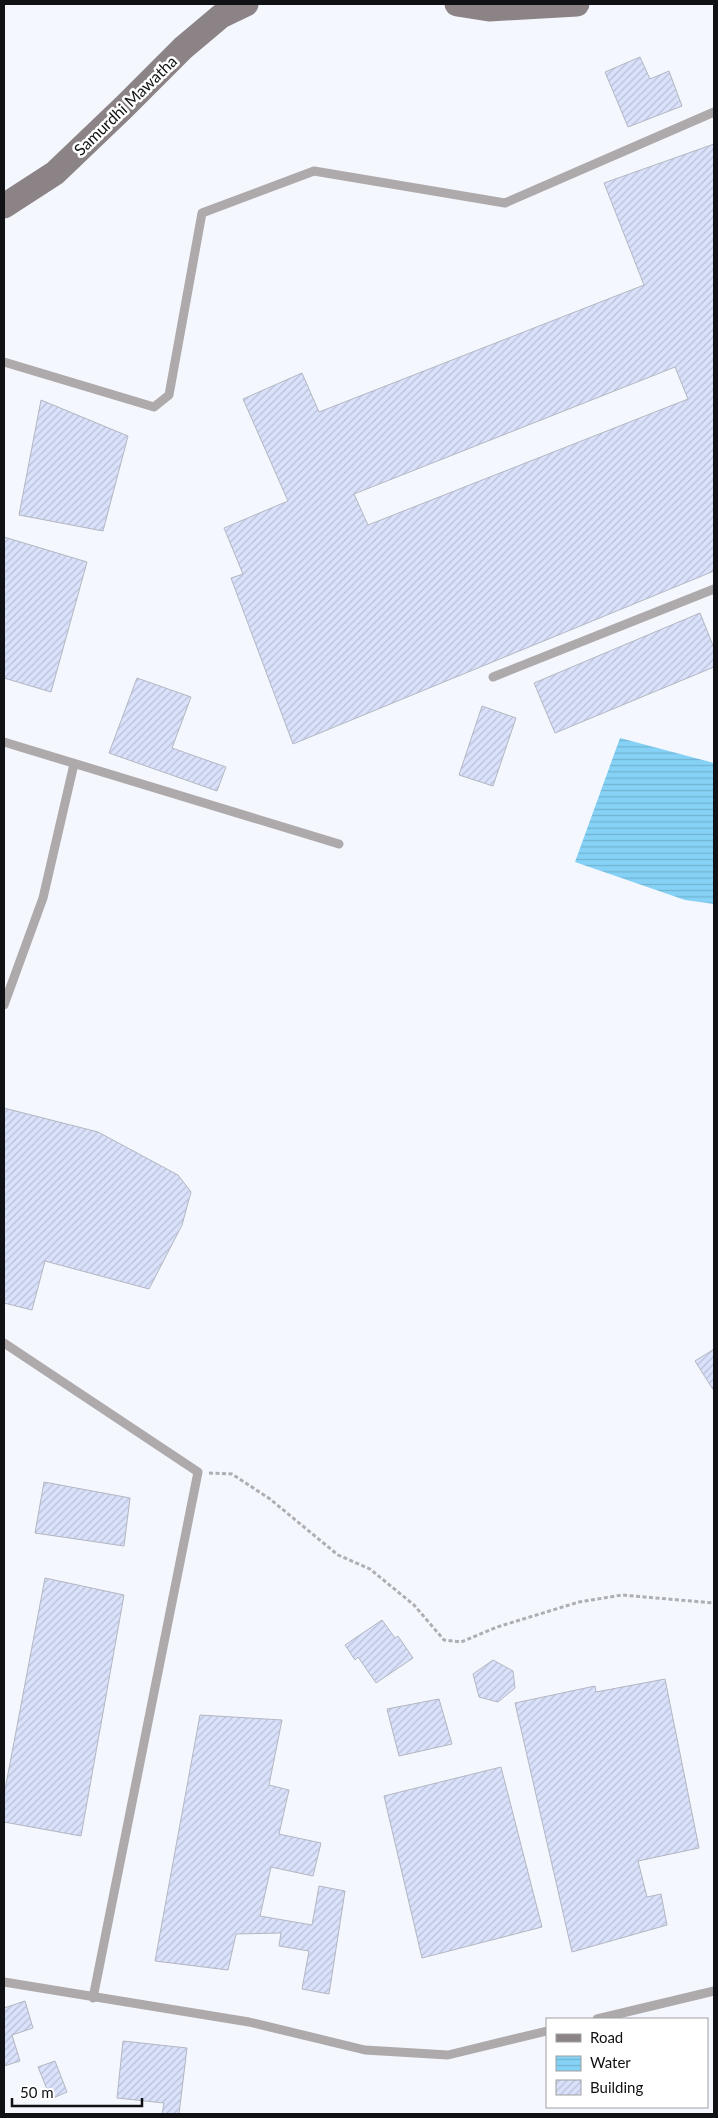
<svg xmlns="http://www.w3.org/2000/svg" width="718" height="2118" viewBox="0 0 718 2118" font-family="Lato,sans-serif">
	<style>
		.water { fill: url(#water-rules) }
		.building { fill: url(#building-hatch); stroke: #b4b7c1; fill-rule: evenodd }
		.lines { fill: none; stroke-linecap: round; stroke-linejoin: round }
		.path { stroke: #aeafb5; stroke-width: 3; stroke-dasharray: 4 2.5; stroke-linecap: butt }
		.service { stroke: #aea9aa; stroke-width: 9 }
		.secondary { stroke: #8b8385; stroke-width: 25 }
		.labels { text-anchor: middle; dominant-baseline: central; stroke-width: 5; stroke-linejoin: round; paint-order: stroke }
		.street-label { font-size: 16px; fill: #101114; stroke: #fff }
	</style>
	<defs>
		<pattern id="water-rules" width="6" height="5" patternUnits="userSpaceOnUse" patternTransform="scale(1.25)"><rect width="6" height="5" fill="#85d2f6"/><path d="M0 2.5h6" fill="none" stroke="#72b3d2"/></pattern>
		<pattern id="building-hatch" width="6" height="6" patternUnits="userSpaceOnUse" patternTransform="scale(1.25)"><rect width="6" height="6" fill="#d9e1fb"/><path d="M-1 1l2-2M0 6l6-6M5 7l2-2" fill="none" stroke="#b9c0d6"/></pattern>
	</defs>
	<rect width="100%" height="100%" fill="#f5f7fe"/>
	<path class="water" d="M620,738L714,763V904L685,900L575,862Z"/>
	<path class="building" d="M640,57L650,79L669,71L682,106L628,127L605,72Z
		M714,144V571L293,744L231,578L243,574L224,528L288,501L243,399L302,373L319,412L644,285L604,183ZM675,367L688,399L368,525L354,494Z
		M41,400L128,436L103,531L19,515Z
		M4,537L87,562L51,692L4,678Z
		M700,613L714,648V667L555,733L534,683Z
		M137,678L191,697L172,748L226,767L217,791L109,753Z
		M482,706L516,718L493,786L459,775Z
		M4,1108L98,1132L178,1175L191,1192L182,1225L149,1289L45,1261L32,1310L4,1303Z
		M714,1349V1391L695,1361Z
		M44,1482L130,1498L124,1546L35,1533Z
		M45,1578L124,1595L81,1836L4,1822V1795Z
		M382,1620L395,1638L398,1636L413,1658L376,1683L358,1657L355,1660L345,1645Z
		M493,1660L513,1671L515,1688L498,1702L479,1697L473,1674Z
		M665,1679L699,1848L638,1861L647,1897L661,1894L667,1925L572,1952L515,1703L595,1686L596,1692Z
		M439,1699L452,1744L399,1756L387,1709Z
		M200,1715L282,1720L269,1785L289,1790L279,1834L321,1843L313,1876L271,1867L260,1916L312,1925L319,1886L345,1891L329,1994L302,1989L309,1951L279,1946L281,1933L236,1934L228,1970L155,1961Z
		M501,1767L542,1927L422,1958L384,1796Z
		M25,2001L33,2028L12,2035L20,2061L4,2066V2008Z
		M123,2041L187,2048L179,2114H162L164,2103L117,2098Z
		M55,2061L67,2092L51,2099L38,2067Z"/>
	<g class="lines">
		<path class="path" d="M209,1473L232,1474L270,1499L338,1555L370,1569L414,1605L444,1640L461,1642L497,1627L579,1602L622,1595L714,1603"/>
		<path class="service" d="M4,362L154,407L169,395L202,213L314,171L505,203L714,112
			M493,677L714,589
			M4,742L339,844
			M4,1005L43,898L74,764
			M4,1343L198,1472L93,1998
			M4,1982L249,2022L365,2050L448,2055L547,2031
			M597,2019L714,1991"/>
		<path class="secondary" d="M457,4L489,9L577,4
			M4,206L55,173L124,107L183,48L221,16L246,4"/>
	</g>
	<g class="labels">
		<g class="street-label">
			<text transform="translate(125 105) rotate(-44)">Samurdhi Mawatha</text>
		</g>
	</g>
	<rect width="718" height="2118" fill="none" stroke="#101114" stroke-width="10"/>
	<rect x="546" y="2018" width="162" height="90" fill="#ffffff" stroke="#9fa0a1"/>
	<rect x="556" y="2034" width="25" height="8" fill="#8b8385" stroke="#9fa0a1"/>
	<text x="590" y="2043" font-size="15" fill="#101114">Road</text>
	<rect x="556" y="2056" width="25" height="15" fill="url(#water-rules)" stroke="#9fa0a1"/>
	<text x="590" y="2068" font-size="15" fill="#101114">Water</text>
	<rect x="556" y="2080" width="25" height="15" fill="url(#building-hatch)" stroke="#9fa0a1"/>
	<text x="590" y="2093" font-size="15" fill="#101114">Building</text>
	<path d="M12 2098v8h130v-8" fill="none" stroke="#101114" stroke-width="2.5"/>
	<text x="20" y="2098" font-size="15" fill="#101114" stroke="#ffffff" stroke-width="4" paint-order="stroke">50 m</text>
</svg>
